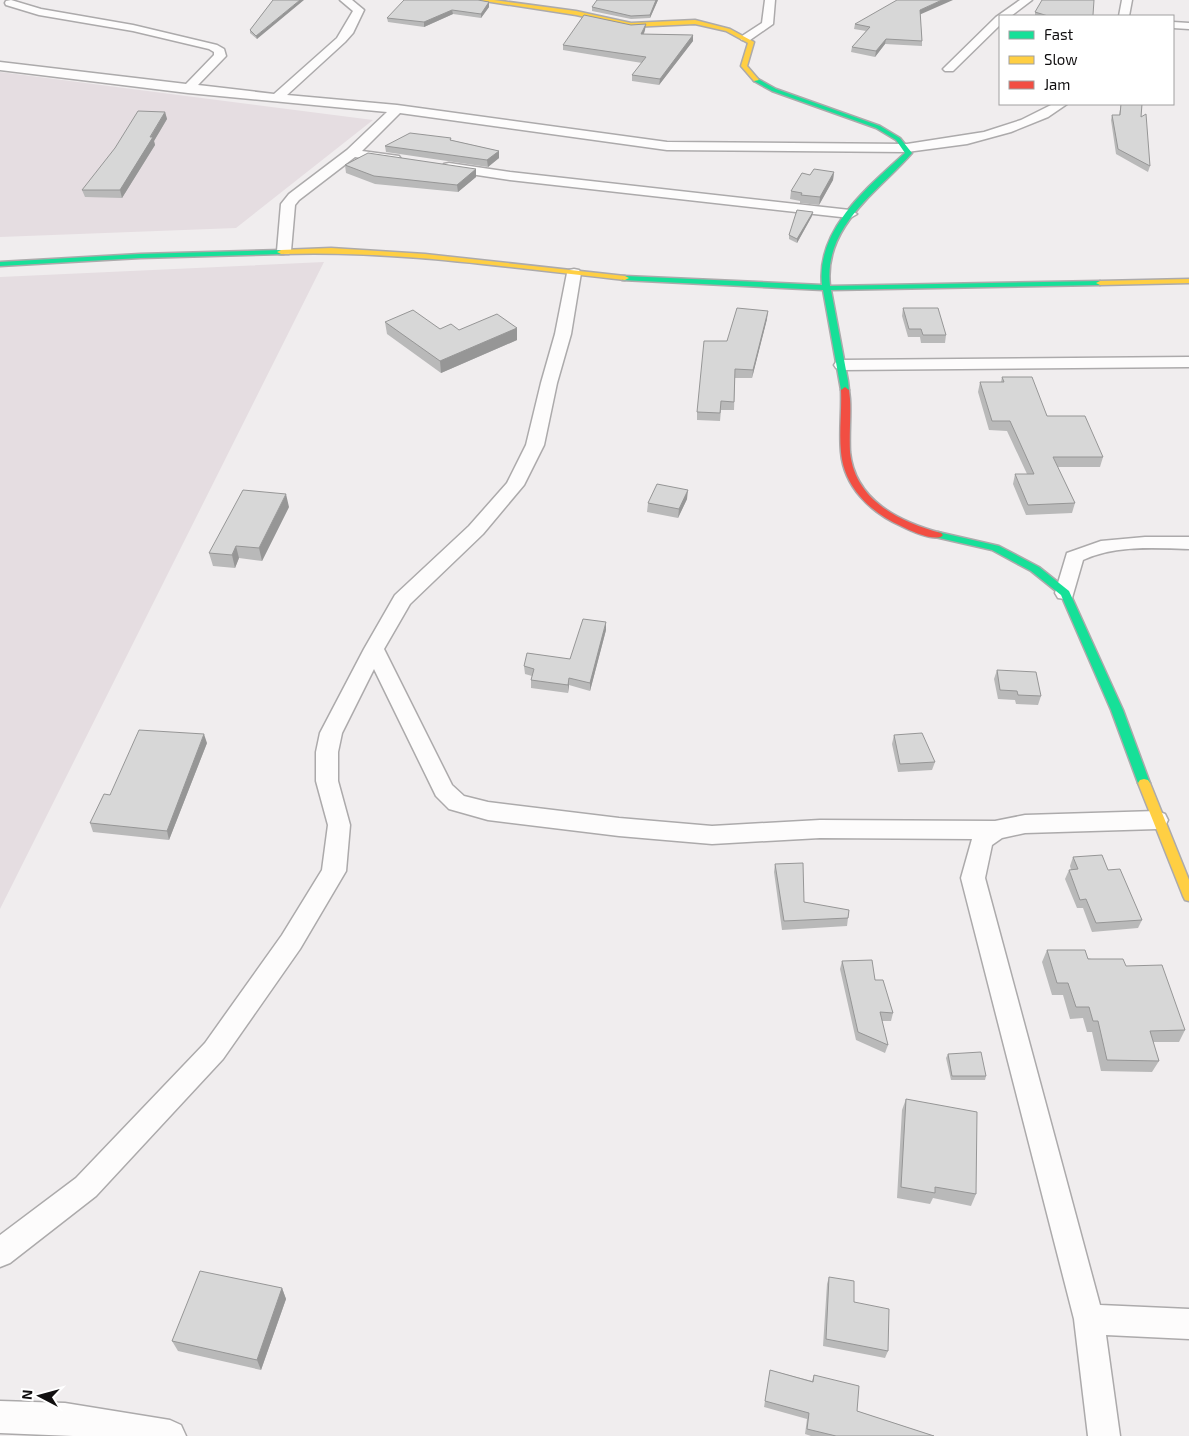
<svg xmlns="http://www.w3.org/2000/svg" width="1189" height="1436" viewBox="0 0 1189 1436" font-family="'Exo 2',sans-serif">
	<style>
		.built { fill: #e5dde1 }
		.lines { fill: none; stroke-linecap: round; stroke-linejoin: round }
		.street-casing { stroke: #acaaab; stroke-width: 3 }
		.fast-casing { stroke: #acaaab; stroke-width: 3 }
		.slow-casing { stroke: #acaaab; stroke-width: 3 }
		.jam-casing { stroke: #acaaab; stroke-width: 3 }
		.street { fill: #fdfcfc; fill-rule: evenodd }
		.fast { fill: #16e098; fill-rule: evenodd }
		.slow { fill: #ffcf43; fill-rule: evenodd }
		.jam { fill: #f24e42; fill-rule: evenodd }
		.wall { fill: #b9b9b9 }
		.shaded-wall { fill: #969696 }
		.building { fill: #d7d7d7; stroke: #969696 }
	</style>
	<rect width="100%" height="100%" fill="#f0edee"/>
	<path class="built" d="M0,72L373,120L236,228L0,237Z
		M324,262L0,909V277Z"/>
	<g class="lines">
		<g class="street-casing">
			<path id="street" d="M11,0L41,9L133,25L217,45L224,49L226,56L198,85L274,94L337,38L353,11L340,0H352L364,10L353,33L345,42L287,95L397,105L667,142L907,144L984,132L1021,120L1053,104H1067L1048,117L1011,132L967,144L907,152L667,150L400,113L362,151L399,156L401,159L399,162L394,163L355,157L299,200L295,205L291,251L289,254H279L277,251L281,204L289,194L347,150L387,112L188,93L0,70V62L186,84L214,55V52L209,49L133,31L39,15L6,5L5,3L6,1Z
				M765,0H775L773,24L750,40H742L740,38L742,36L762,23Z
				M1020,0H1032L1011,16H1000V25L953,71H945L943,69L945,67L996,17Z
				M1122,0H1132L1129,16H1119Z
				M1173,22L1189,23V29L1173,28Z
				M449,163L510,172L850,210L857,214L850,218L510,180L444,170L442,167L444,164Z
				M574,269L579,270L581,273L571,334L557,383L544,445L524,485L483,534L410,604L384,649L452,785L464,796L488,802L619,818L712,826L820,820L995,821L1025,815L1157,811L1165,814L1168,820L1165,826L1157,829L1025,833L1002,838L992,845L985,878L1100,1305L1189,1309V1339L1106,1335L1120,1436H1088L1074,1319L961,878L972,839L820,838L712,844L619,836L488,820L449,809L436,796L374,669L342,733L338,752V781L350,825L346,871L300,949L223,1059L96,1196L10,1263L0,1267V1235L76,1178L205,1043L282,935L322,870L328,825L316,781V752L320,733L364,649L395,595L469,526L507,483L526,445L541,383L555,334L567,273L569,270Z
				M1189,357V367L842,370L836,368L834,365L836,362L842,360Z
				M1145,537H1189V549C1153,548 1116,545 1083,560L1072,598L1065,599L1058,598L1055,593L1067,553L1101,541Z
				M0,1401L65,1403L170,1420L181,1425L186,1436H73L0,1433Z"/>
		</g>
		<g class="fast-casing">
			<path id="fast" d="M754,79H758L776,89L880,126L900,138L912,153C878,192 823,226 830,286L1100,281L1104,283L1100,285L831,290L848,381L849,390L845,393L841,390L823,290L622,280V276H625L822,285C816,229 868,187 905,153L896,140L876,128L772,91L754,81Z
				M281,250H284V254L140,258L0,266V262L140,254Z
				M938,532L999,546L1039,567L1069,591L1123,710L1150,783L1148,786H1140L1138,783L1111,710L1061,595L1031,571L992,550L935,537L933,535L935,533Z"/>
		</g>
		<g class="slow-casing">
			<path id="slow" d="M478,0H494L576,11L631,23L695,20L730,29L754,42L747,66L759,80L754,81L741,66L748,43L726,31L695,24L631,27L576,15Z
				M331,248L425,254L625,276L629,278L625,280C511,268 396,250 281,254L277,252L281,250Z
				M1189,279V283L1100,285L1096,283L1100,281Z
				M1144,779L1148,780L1150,783L1189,880V901L1185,900L1183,896L1138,783L1140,780Z"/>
		</g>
		<g class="jam-casing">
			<path id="jam" d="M845,387L849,390L850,399C851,416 849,434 850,452C855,501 900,522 941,533L943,535L941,537C930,540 911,531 901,526C870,512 844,487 841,452C839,431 842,411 841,390Z"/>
		</g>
		<use href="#street" class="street"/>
		<use href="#fast" class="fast"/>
		<use href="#slow" class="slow"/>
		<use href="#jam" class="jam"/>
	</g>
	<path class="wall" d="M273,0L257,39L250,33V30Z
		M658,0L650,18L631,19L592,11V7Z
		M480,1L489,2V7L481,18L453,14L424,27L388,22L387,18Z
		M1035,12L1093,16H1035Z
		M920,14L922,41V46L885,44L875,57L851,52L852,47L866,31L854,29L855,24Z
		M645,30L644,34L693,35V41L659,85L632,81V75L642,63L563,50V45Z
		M1121,104H1142L1141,117L1150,166L1148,172L1116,154L1111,120L1112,115H1119Z
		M165,112L167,119L154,141L155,145L122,198L85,197L82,190Z
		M451,138V140L499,151V158L488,167L386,152L385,146Z
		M345,165L476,169V177L458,192L375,184L346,173Z
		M834,172L833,180L819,205L800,203V201L790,199L791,191Z
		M812,216L797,243L789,239V235Z
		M903,308L946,335L945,343H921L920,337H908L902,316Z
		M767,319L752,378H735L734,410H721L720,421L697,420V412L727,341Z
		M385,322L440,329L459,330L517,328V340L441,373L387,334Z
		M1002,377L1047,416L1103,457L1100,467H1057L1075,503L1072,513L1026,515L1013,484L1015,474H1027L1007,431L989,430L978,392L980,382H1001Z
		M687,499L678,518L647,512L648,503Z
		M289,507L262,561L239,558L235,568L213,566L209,553Z
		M606,630L590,691L569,685L568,693L531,688V680L532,676L525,674L524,666L570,659Z
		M997,670L1041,696L1038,705L1016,704L1015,700L998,699L994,679Z
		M894,735L935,762L932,770L898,772L892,744Z
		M207,743L169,840L93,832L90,823L110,795Z
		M1073,857L1108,870L1142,920L1138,928L1092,932L1083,908H1077L1065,879L1069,870H1071L1070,866Z
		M775,864L804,902L848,918L847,926L782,930L774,872Z
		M1047,950L1126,966L1185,1030L1179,1042H1153L1159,1061L1152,1072L1101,1071L1092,1032H1087L1083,1018L1070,1019L1063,995H1052L1042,962Z
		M842,961L875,980L893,1013L891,1021H882L888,1045L885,1053L856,1040L840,969Z
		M948,1054L986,1076L985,1080H951L946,1058Z
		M906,1099L976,1194L971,1206L933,1198L930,1204L897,1198L902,1110Z
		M829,1277L854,1302L888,1351L885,1358L823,1346L827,1284Z
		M282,1288L286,1299L261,1370L178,1351L172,1341Z
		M770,1370L812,1381L814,1375L857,1411L934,1436H811L805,1434L807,1419L764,1407Z"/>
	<path class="shaded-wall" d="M300,0H304L257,39L256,36Z
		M656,0H658L650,18V15Z
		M942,0H953L919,15L920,10Z
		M489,2V7L481,18V14Z
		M452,10L453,14L424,27V22Z
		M646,24L645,30L641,40V34Z
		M693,35V41L659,85L660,79Z
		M886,39L885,44L875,57L876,51Z
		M165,112L167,119L154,141L155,145L122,198L120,190Z
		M499,151V158L488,167L487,160Z
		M476,169V177L458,192L457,185Z
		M834,172L833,180L819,205L820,197Z
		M813,212L812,216L797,243V239Z
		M768,311L767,319L752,378L753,370Z
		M517,328V340L441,373L440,361Z
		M688,490L687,499L678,518L679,509Z
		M286,494L289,507L262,561L259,548Z
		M236,546L239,558L235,568L232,555Z
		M606,622V630L590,691V683Z
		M569,678V685L568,693V685Z
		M204,734L207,743L169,840L167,831Z
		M282,1288L286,1299L261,1370L257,1360Z"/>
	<path class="building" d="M273,0H300L256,36L250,30Z
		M404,0H478L489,2L481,14L452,10L424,22L387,18Z
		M597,0H656L650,15L631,16L592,7Z
		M897,0H942L920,10L922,41L886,39L876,51L852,47L870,27L855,24Z
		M1042,0H1094L1093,15L1092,16H1048L1035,12Z
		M584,15L631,25L646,24L641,34L693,35L660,79L632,75L646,57L563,45Z
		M1121,104H1142L1141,117L1146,114L1150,166L1118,149L1112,115H1120Z
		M138,111L165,112L150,137H153L120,190H82L115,148Z
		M410,133L451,138L450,140L499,151L487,160L385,146Z
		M368,153L476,169L457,185L374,176L345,165Z
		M814,169L834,172L820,197L801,195L802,193L791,191L802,173L810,175Z
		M797,210L813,212L797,239L789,235Z
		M737,308L768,311L753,370L735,369L734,402L721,401L720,413L697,412L704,341H727Z
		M903,308H938L946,335H923L921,329H909Z
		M413,310L440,329L451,324L459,330L497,314L517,328L440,361L385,322Z
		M1002,377H1032L1047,416H1085L1103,457H1053L1075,503L1028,505L1015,474H1034L1010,421H992L980,382H1004Z
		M657,484L688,490L679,509L648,503Z
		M243,490L286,494L259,548L236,546L232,555L209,553Z
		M583,619L606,622L590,683L569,678L568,685L531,680L534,669L524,666L527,653L570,659Z
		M997,670L1036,672L1041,696L1018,695L1017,691L1000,690Z
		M139,730L204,734L167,831L90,823L104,794L110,795Z
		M922,733L935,762L900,764L894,735Z
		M1102,855L1108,870L1120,869L1142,920L1096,923L1086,899L1080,900L1069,870L1078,869L1073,857Z
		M803,863L804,902L849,910L848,918L784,921L775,864Z
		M1047,950H1085L1088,959H1123L1126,966L1162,965L1185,1030L1150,1031L1159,1061L1107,1060L1098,1021H1093L1089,1007H1076L1068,983H1057Z
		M872,960L875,980H883L893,1013L880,1012L888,1045L858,1032L842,961Z
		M981,1052L986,1076H952L948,1054Z
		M906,1099L977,1112L976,1194L935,1187V1193L901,1187Z
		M200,1271L282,1288L257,1360L172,1341Z
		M829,1277L854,1281V1302L889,1309L888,1351L826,1339Z
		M770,1370L813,1382L814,1375L859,1386L857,1411L934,1436H836L807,1429L809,1413L765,1401Z"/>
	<rect x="999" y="15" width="175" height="90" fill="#ffffff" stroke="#a09f9f"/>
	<rect x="1009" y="31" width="25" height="8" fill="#16e098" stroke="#a09f9f"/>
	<text x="1044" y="40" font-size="15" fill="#110f10">Fast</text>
	<rect x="1009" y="56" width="25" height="8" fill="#ffcf43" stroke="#a09f9f"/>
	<text x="1044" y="65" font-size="15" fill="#110f10">Slow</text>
	<rect x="1009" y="81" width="25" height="8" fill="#f24e42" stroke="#a09f9f"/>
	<text x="1044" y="90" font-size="15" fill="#110f10">Jam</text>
	<g transform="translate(40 1396) rotate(276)" stroke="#ffffff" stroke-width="4" paint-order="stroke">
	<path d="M0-4L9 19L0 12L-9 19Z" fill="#110f10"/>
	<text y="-8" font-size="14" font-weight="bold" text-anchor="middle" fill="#110f10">N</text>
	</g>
</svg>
